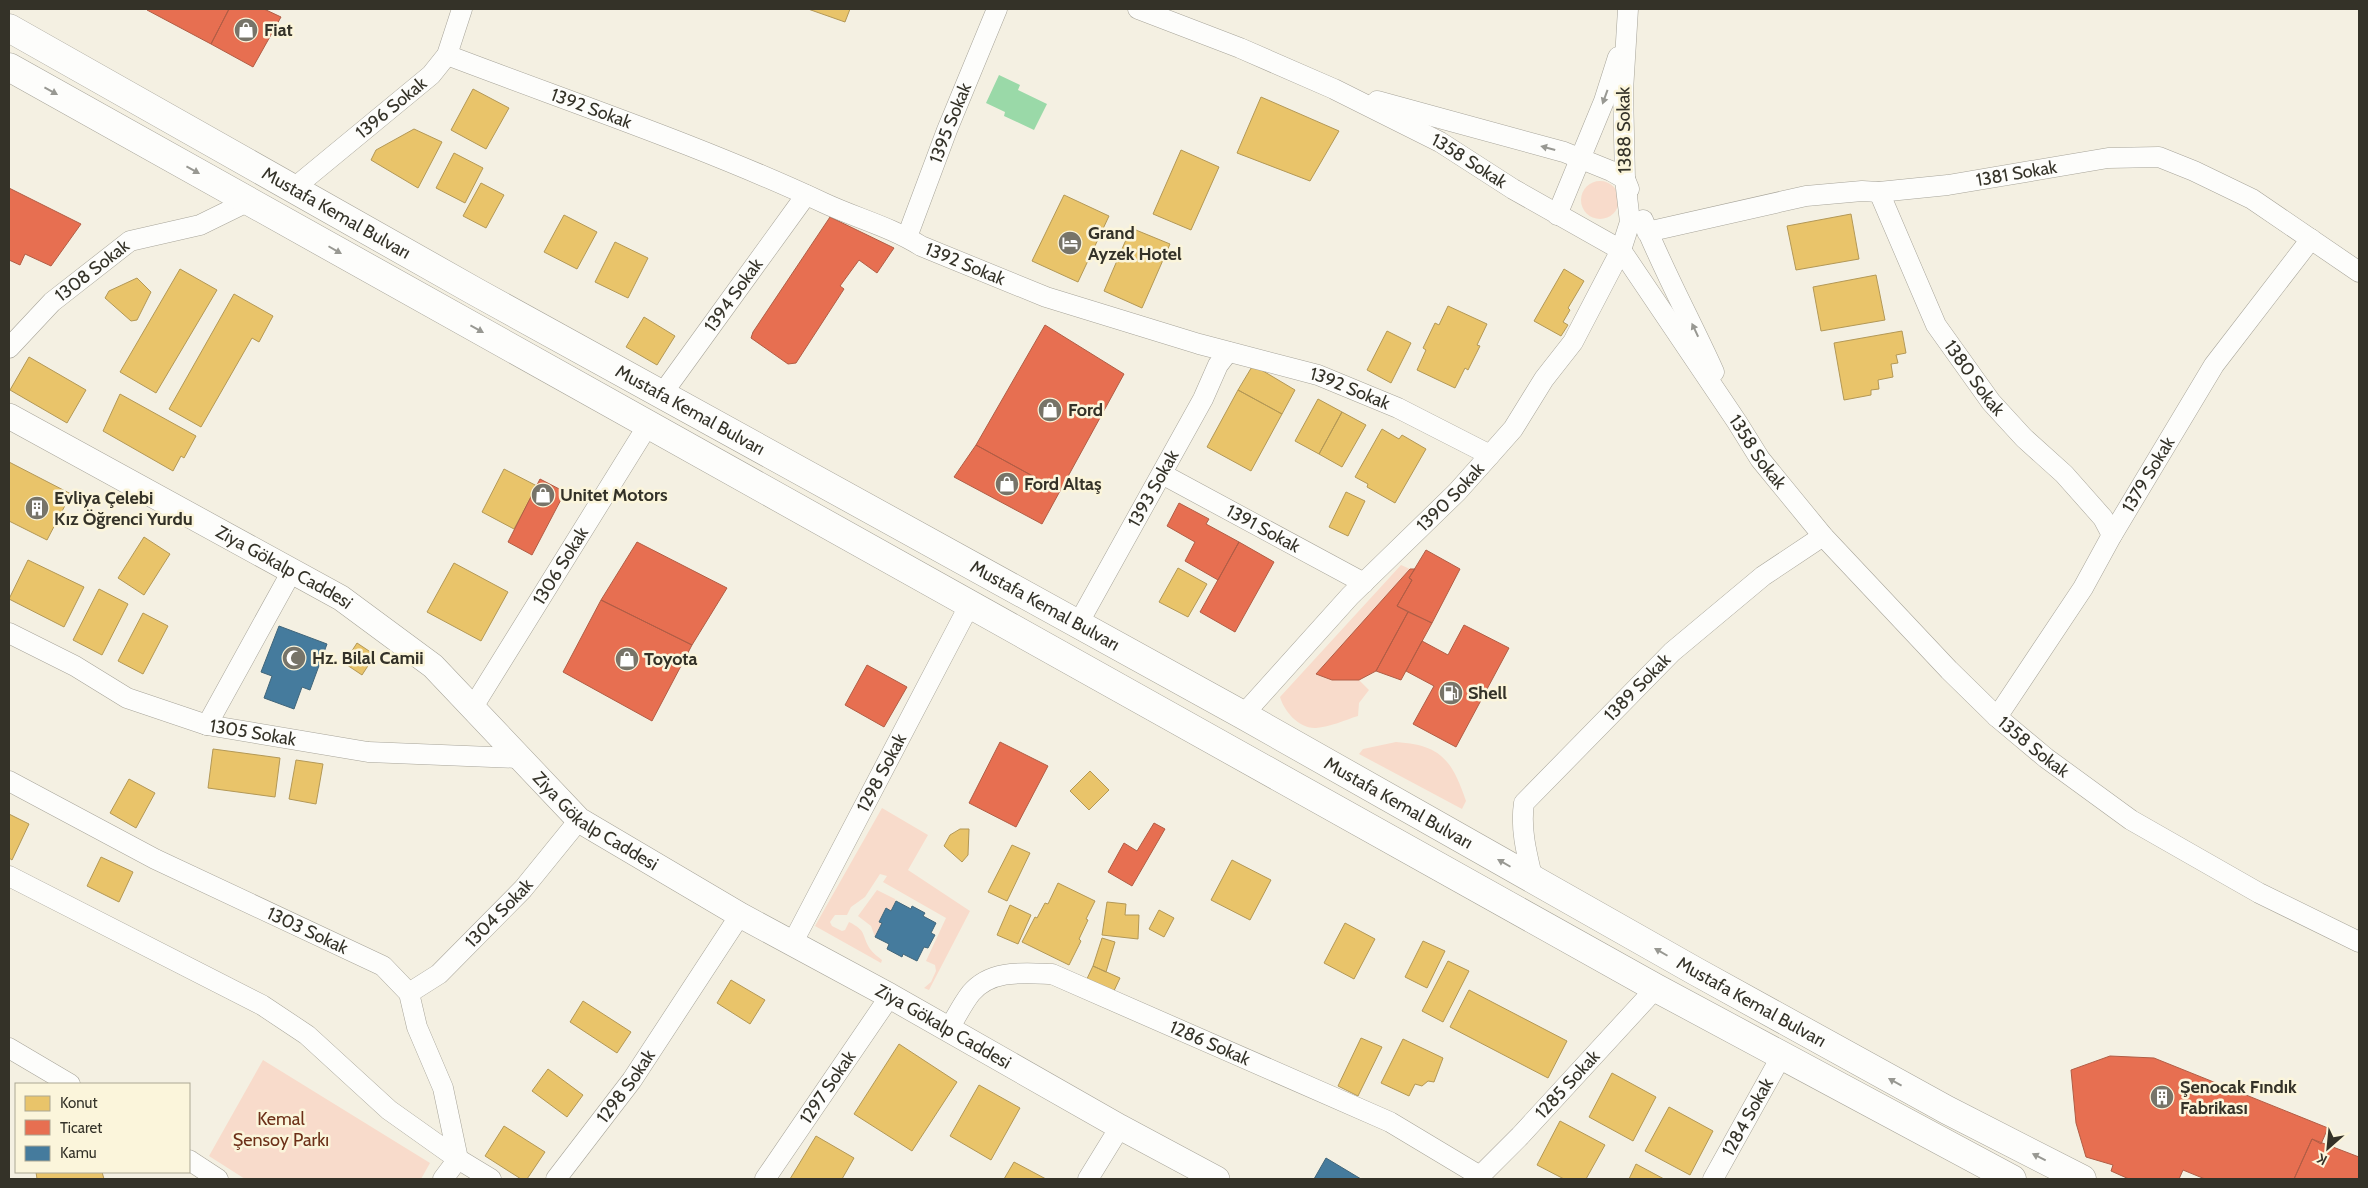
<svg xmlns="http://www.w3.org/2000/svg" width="2368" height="1188" viewBox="0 0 2368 1188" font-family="Cabin,sans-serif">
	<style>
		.green { fill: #f8dbcb }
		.water { fill: #9ad9a8 }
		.homes { fill: #e9c46a; stroke: #b39856 }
		.shops { fill: #e76f51; stroke: #b15d45 }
		.public { fill: #457b9d; stroke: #40657a }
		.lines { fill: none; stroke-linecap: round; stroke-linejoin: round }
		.minor-casing { stroke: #a7a499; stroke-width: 21 }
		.tertiary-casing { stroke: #a7a499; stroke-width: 26 }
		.trunk-casing { stroke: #a7a499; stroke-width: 29 }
		.minor { stroke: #fdfdfb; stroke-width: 20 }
		.tertiary { stroke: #fdfdfb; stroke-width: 25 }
		.trunk { stroke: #fdfdfb; stroke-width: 28 }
		.oneway { fill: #989892 }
		.labels { text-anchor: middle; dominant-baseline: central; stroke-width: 5; stroke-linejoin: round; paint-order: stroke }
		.poi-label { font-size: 18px; font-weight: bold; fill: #343228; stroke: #fbf5db; text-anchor: start }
		.street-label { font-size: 18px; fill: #343228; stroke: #fbf5db }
		.park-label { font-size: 18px; fill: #6d3018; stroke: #fbf5db }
	</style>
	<rect width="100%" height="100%" fill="#f4f0e2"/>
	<path class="green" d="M1581 200a19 19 0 1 1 38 0a19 19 0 1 1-38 0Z
		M1401,565L1410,569L1317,674L1332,680H1359L1369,690L1359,703L1358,716C1345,720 1330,727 1316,728C1299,729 1284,711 1280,697Z
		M1396,742C1441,745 1452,760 1466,801L1462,809L1359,754L1363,749Z
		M882,808L928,835L908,870L970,911L929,990L924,988L931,982L936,971L935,965L926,961L946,918L883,882L887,876L880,874L865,897L851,907L847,915H835L830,922L832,926L842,931L845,930L849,922C867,931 861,934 870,949C873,953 878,957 882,960L881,963L815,926Z
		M877,890L895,899L896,901L891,911L886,908L879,921L882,923L875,937L871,926L858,916Z
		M263,1060L430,1163L421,1179H245L209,1156Z"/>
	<path class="water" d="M999,75L1020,85L1018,90L1047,104L1034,130L1004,116L1005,112L986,103Z"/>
	<path class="homes" d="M808,9H850L845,22Z
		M473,89L509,108L486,149L451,130Z
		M1261,97L1339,131L1310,181L1237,153Z
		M414,129L442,142L418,188L371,160L376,150Z
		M1181,150L1219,167L1191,230L1153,214Z
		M454,153L483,168L465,203L436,188Z
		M481,183L504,195L486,228L463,216Z
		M1064,195L1109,216L1078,282L1032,261Z
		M1851,214L1859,259L1796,270L1787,226Z
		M564,215L597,232L577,269L544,252Z
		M1131,228L1170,244L1142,308L1104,291Z
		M615,242L648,258L628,298L595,282Z
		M180,269L217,290L156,393L120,372Z
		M1564,269L1584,281L1568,308L1570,310L1563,322L1568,325L1561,336L1534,321Z
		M1876,275L1885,320L1821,331L1813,287Z
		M137,278L151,292L137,320L131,321L105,298L109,291Z
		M234,294L273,316L259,342L252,338L201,427L169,409Z
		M1448,306L1487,324L1477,345L1480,346L1468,370L1465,368L1455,388L1417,370L1426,350L1423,348L1435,323L1439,325Z
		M644,317L675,336L657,365L626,347Z
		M1387,331L1411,343L1391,383L1367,370Z
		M1902,331L1906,353L1896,355L1898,363L1891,364L1893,377L1878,380L1879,389L1871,390V395L1844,400L1834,343Z
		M29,357L86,390L67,423L10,390Z
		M1253,365L1295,390L1282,414L1238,390Z
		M1238,390L1282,414L1251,471L1207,447Z
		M120,394L196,436L184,458L181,456L173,471L103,431Z
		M1318,399L1342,412L1319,454L1295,441Z
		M1342,412L1366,425L1342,467L1319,454Z
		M1382,429L1399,439L1402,435L1426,449L1395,503L1367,487L1368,484L1355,477Z
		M9,462L71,494L47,540L9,521Z
		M504,469L537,486L514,529L482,512Z
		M1346,492L1365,501L1348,536L1329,527Z
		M144,537L170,554L144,595L118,578Z
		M28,560L84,587L64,627L9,599Z
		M454,563L508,592L481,641L427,612Z
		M1178,568L1207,584L1188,617L1159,602Z
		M99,589L128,604L102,655L73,640Z
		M143,613L168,626L143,674L118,661Z
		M357,643L375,655L362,675L344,663Z
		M213,749L280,758L275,797L208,788Z
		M296,760L323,764L316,804L289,799Z
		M1090,771L1109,790L1089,810L1070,791Z
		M129,779L155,793L136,828L110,813Z
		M9,814L29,824L12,860L9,858Z
		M960,829H969L968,855L962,862L944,846L950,835Z
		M1012,845L1030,853L1007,901L988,892Z
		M101,857L133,872L119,902L87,886Z
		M1232,860L1271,880L1250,920L1211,900Z
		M1058,883L1095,901L1086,919L1088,920L1079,939L1081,941L1069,965L1022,942L1035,917L1037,918L1045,903L1048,904Z
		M1107,902L1126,904L1125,915H1139L1138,939L1102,935Z
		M1010,905L1031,915L1018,944L997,935Z
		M1159,910L1174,918L1164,937L1149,929Z
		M1345,923L1375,939L1354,979L1324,963Z
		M1102,938L1115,942L1106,972L1093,966Z
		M1423,941L1445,951L1427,988L1405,977Z
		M1448,961L1469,971L1443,1022L1422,1011Z
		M1093,966L1120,978L1112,995L1085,983Z
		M731,980L765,1000L750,1024L717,1003Z
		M1469,990L1567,1041L1548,1078L1450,1027Z
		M583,1001L631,1032L617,1053L570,1022Z
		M1361,1038L1382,1047L1358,1096L1338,1086Z
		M1403,1039L1443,1058L1434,1082L1428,1081L1422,1086L1415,1084L1409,1096L1381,1083Z
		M899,1044L957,1082L912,1151L854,1114Z
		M548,1069L583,1095L567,1117L532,1091Z
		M1612,1073L1656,1097L1633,1141L1589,1117Z
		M979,1085L1020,1108L991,1160L950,1136Z
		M1669,1107L1713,1131L1690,1175L1645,1151Z
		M1560,1121L1605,1145L1586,1179H1564L1537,1165Z
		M504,1126L545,1152L527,1179H521L485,1156Z
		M816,1136L854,1158L842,1179H790Z
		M1014,1162L1046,1179H1004Z
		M1636,1164L1664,1179H1629Z
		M36,1172H102L104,1179H37Z"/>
	<path class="shops" d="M148,9H229L211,44L147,10Z
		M229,9H264L281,17L253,67L211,44Z
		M9,188L81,224L51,266L25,254L20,265L9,260Z
		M830,217L894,248L877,273L859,260L840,286L844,289L796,363L788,364L751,338L753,332Z
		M1045,325L1124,374L1060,491L976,445Z
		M976,445L1060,491L1042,524L954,477Z
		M540,479L565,492L532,555L508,542Z
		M1179,503L1209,519L1206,524L1239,542L1218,580L1185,561L1195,542L1167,526Z
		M637,542L727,588L692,645L601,600Z
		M1239,542L1274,562L1235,632L1200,612Z
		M1426,550L1460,569L1432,623L1397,606L1412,580L1409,578Z
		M1410,569H1415L1409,578L1412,580L1397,606L1408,612L1376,671L1359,680H1332L1316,674Z
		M601,600L692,645L652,721L563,672Z
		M1408,612L1432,623L1401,680L1376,671Z
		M1464,625L1509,648L1456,747L1413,724L1434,686L1406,671L1422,641L1448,655Z
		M867,665L907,687L884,727L845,705Z
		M1000,742L1048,766L1016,827L969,803Z
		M1154,823L1165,829L1132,886L1108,872L1124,843L1137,851Z
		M2110,1056L2154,1058L2328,1128L2321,1144L2312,1139L2294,1179H2205L2183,1170L2179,1179H2129L2111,1171L2113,1165L2086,1157L2076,1123L2071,1070Z
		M2312,1139L2359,1157V1179H2294Z"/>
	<path class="public" d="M279,626L327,644L310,690L302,687L294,709L264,698L272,676L261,672Z
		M896,901L911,909L912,906L925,913L923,916L936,923L931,933L935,935L928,948L924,947L917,961L903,954L902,957L887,949L889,944L875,937L882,923L879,922L886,908L891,911Z
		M1326,1158L1361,1179H1314Z"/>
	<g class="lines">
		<g class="minor-casing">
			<g id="minor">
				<path id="s1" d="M1138,9L1240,48L1334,89L1440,142L1513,189L1621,250L1737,422L1760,459L1823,536L1949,670L1997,717L2046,758L2131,820L2259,893L2359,942"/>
				<path id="s2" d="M447,55C573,103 702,146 824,203C856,218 891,227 921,246L1046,297L1199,344L1318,375L1398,408L1490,455"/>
				<path d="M1377,101L1564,152L1611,171L1625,179L1629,189"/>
				<path id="s3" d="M294,188L431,75L447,55L462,9"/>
				<path id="s4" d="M1879,192L1936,325L1991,402L2024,438L2064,474L2103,518L2112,535"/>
				<path d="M1557,215L1604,101L1618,57"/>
				<path d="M1643,220C1664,272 1691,321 1714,372"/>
				<path id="s5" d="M1647,232L1806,196L1862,191L1879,192L1948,185L2108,158L2159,157L2194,171L2252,199L2359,272"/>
				<path id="s6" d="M907,237L947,130L997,9"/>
				<path id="s7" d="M9,348L52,302L130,241L200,225L249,201"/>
				<path id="s8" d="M662,394L806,195"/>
				<path id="s9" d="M1162,474L1364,583"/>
				<path id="s10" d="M1078,624L1203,399L1218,365L1228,352"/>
				<path id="s11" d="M9,633L75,666L127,698L207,725L368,752L518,758"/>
				<path id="s12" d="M473,707L648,425"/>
				<path id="s13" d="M1243,715L1350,596L1457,492L1490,455L1513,429L1544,379L1573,342L1621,250L1630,222L1625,179L1623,91L1628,9"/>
				<path id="s14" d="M1997,717L2083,588L2112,535L2214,365L2311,239"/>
				<path d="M207,725L292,571"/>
				<path id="s15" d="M9,781L155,859L383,966L409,993L417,1027L443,1088L458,1159L491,1179"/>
				<path d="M9,876L262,1005L307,1035L389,1110L458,1159L443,1179"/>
				<path id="s16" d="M1533,880C1527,855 1520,829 1524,803L1672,652L1763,576L1823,536"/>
				<path id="s17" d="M793,942L970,604"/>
				<path id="s18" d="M409,993L439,974L523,889L579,820"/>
				<path id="s19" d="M949,1029C956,1017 963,1003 971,993C991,969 1024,973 1052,974L1390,1122L1480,1176"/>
				<path d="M9,1048L70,1084"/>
				<path d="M189,1160L218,1179"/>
				<path id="s20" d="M556,1179L632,1080L740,915"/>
				<path id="s21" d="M765,1179L890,996"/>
				<path d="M1088,1179L1120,1127"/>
				<path id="s22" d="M1477,1179L1520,1136L1656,988"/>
				<path id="s23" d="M1713,1179L1782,1055"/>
			</g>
		</g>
		<g class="tertiary-casing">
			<g id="tertiary">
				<path id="s24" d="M9,416L341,598L433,666L579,820L740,915L890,996L1120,1127L1217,1179"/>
			</g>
		</g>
		<g class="trunk-casing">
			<g id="trunk">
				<path id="s25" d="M9,28L476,292L1243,715L1695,971L1947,1110L2082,1179"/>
				<path d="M9,67L1656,988L2012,1179"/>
			</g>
		</g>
		<use href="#minor" class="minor"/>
		<use href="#tertiary" class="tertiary"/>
		<use href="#trunk" class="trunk"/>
	</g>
	<defs><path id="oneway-solid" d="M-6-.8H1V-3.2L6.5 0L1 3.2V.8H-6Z" transform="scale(1.25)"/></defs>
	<g class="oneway">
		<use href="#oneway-solid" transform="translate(51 91) rotate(29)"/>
		<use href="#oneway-solid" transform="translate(1605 97) rotate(110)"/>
		<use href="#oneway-solid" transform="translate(1548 148) rotate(-165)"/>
		<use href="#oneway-solid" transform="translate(193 170) rotate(29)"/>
		<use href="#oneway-solid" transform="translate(335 250) rotate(30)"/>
		<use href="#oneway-solid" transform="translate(477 329) rotate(29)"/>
		<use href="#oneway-solid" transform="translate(1695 330) rotate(-115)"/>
		<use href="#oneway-solid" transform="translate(1504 863) rotate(-150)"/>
		<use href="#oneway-solid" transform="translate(1661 952) rotate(-150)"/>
		<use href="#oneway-solid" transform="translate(1895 1082) rotate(-151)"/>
		<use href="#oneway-solid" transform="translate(2039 1157) rotate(-153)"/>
	</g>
	<defs>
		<g id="shop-disc" transform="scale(1.25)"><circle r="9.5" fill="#777469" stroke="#fbf5db"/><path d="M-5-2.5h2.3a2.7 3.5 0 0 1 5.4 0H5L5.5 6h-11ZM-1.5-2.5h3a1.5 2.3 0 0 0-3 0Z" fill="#fff"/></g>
		<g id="hotel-disc" transform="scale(1.25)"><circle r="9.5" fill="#777469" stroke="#fbf5db"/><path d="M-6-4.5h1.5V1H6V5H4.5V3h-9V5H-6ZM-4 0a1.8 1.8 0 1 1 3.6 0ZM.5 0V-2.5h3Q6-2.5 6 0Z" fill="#fff"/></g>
		<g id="building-disc" transform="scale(1.25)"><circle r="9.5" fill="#777469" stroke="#fbf5db"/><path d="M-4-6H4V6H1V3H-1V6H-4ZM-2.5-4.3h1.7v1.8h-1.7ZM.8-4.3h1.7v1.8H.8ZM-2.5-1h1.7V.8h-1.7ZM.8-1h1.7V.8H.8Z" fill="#fff"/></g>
		<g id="mosque-disc" transform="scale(1.25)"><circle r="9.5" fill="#777469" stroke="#fbf5db"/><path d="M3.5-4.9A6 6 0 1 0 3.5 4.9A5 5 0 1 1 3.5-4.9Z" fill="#fff"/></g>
		<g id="fuel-disc" transform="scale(1.25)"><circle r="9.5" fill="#777469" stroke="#fbf5db"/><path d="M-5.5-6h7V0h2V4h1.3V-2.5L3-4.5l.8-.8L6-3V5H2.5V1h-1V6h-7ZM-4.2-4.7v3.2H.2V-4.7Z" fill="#fff"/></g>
	</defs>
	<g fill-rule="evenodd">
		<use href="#shop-disc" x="246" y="30"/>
		<use href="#hotel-disc" x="1070" y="243"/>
		<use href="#shop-disc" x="1050" y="410"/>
		<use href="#shop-disc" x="1007" y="484"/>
		<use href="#shop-disc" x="543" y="495"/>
		<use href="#building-disc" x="37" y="508"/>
		<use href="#mosque-disc" x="294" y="658"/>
		<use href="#shop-disc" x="627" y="659"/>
		<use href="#fuel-disc" x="1451" y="693"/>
		<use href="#building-disc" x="2162" y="1097"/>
	</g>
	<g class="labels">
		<g class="poi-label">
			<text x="264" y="30">Fiat</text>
			<text x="1088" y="233">Grand<tspan x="1088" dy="21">Ayzek Hotel</tspan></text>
			<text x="1068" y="410">Ford</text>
			<text x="1024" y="484">Ford Altaş</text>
			<text x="560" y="495">Unitet Motors</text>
			<text x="54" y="498">Evliya Çelebi<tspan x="54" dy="21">Kız Öğrenci Yurdu</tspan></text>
			<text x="312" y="658">Hz. Bilal Camii</text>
			<text x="644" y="659">Toyota</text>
			<text x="1468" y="693">Shell</text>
			<text x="2180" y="1087">Şenocak Fındık<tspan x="2180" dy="21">Fabrikası</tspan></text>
		</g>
		<g class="street-label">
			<text stroke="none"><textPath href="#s3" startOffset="126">1396 Sokak</textPath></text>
			<text stroke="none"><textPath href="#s2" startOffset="154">1392 Sokak</textPath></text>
			<text stroke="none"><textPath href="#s6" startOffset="122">1395 Sokak</textPath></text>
			<text transform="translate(1624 130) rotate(-91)">1388 Sokak</text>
			<text stroke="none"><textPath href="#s1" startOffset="365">1358 Sokak</textPath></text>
			<text stroke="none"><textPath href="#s5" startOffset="375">1381 Sokak</textPath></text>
			<text stroke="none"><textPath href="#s25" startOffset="376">Mustafa Kemal Bulvarı</textPath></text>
			<text stroke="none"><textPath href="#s2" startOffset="559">1392 Sokak</textPath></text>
			<text stroke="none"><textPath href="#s7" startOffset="114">1308 Sokak</textPath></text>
			<text stroke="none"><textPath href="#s8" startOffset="122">1394 Sokak</textPath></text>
			<text stroke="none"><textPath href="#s4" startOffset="210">1380 Sokak</textPath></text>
			<text stroke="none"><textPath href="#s2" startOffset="964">1392 Sokak</textPath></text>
			<text stroke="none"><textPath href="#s25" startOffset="781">Mustafa Kemal Bulvarı</textPath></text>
			<text stroke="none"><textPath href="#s1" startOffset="785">1358 Sokak</textPath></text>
			<text stroke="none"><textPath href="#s14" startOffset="286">1379 Sokak</textPath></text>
			<text stroke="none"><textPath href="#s10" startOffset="155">1393 Sokak</textPath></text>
			<text stroke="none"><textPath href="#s13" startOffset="301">1390 Sokak</textPath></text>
			<text stroke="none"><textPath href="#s9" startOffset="115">1391 Sokak</textPath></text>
			<text stroke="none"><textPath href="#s12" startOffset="166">1306 Sokak</textPath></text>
			<text stroke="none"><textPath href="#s24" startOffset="314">Ziya Gökalp Caddesi</textPath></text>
			<text stroke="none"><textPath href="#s25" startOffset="1186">Mustafa Kemal Bulvarı</textPath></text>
			<text stroke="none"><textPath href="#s16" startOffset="240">1389 Sokak</textPath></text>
			<text stroke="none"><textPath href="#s11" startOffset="266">1305 Sokak</textPath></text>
			<text stroke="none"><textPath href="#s1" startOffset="1190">1358 Sokak</textPath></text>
			<text stroke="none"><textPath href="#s17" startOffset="191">1298 Sokak</textPath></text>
			<text stroke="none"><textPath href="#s25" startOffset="1591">Mustafa Kemal Bulvarı</textPath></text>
			<text stroke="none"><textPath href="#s24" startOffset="719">Ziya Gökalp Caddesi</textPath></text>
			<text stroke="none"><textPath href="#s18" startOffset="121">1304 Sokak</textPath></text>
			<text stroke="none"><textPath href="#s15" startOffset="334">1303 Sokak</textPath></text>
			<text stroke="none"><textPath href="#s25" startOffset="1996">Mustafa Kemal Bulvarı</textPath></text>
			<text stroke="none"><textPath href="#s24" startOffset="1124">Ziya Gökalp Caddesi</textPath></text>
			<text stroke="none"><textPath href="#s19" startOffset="301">1286 Sokak</textPath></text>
			<text stroke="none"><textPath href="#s22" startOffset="131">1285 Sokak</textPath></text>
			<text stroke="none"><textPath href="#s20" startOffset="116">1298 Sokak</textPath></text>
			<text stroke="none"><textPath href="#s21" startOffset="111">1297 Sokak</textPath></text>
			<text stroke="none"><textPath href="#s23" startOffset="71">1284 Sokak</textPath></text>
		</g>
		<g class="park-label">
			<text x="281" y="1119">Kemal<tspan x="281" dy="21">Şensoy Parkı</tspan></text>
		</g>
	</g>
	<rect width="2368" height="1188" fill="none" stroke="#343228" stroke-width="20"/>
	<rect x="15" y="1083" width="175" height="90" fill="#fbf5db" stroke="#aba793"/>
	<rect x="25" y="1096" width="25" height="15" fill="#e9c46a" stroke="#aba793"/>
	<text x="60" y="1108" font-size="15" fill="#343228">Konut</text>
	<rect x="25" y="1120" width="25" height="15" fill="#e76f51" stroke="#aba793"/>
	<text x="60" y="1133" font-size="15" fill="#343228">Ticaret</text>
	<rect x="25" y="1146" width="25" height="15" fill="#457b9d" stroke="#aba793"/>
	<text x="60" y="1158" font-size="15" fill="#343228">Kamu</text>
	<g transform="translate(2328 1148) rotate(207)" stroke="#fbf5db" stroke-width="4" paint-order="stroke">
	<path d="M0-4L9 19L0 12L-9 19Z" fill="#343228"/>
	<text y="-8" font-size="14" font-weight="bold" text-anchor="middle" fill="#343228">K</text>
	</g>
</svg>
